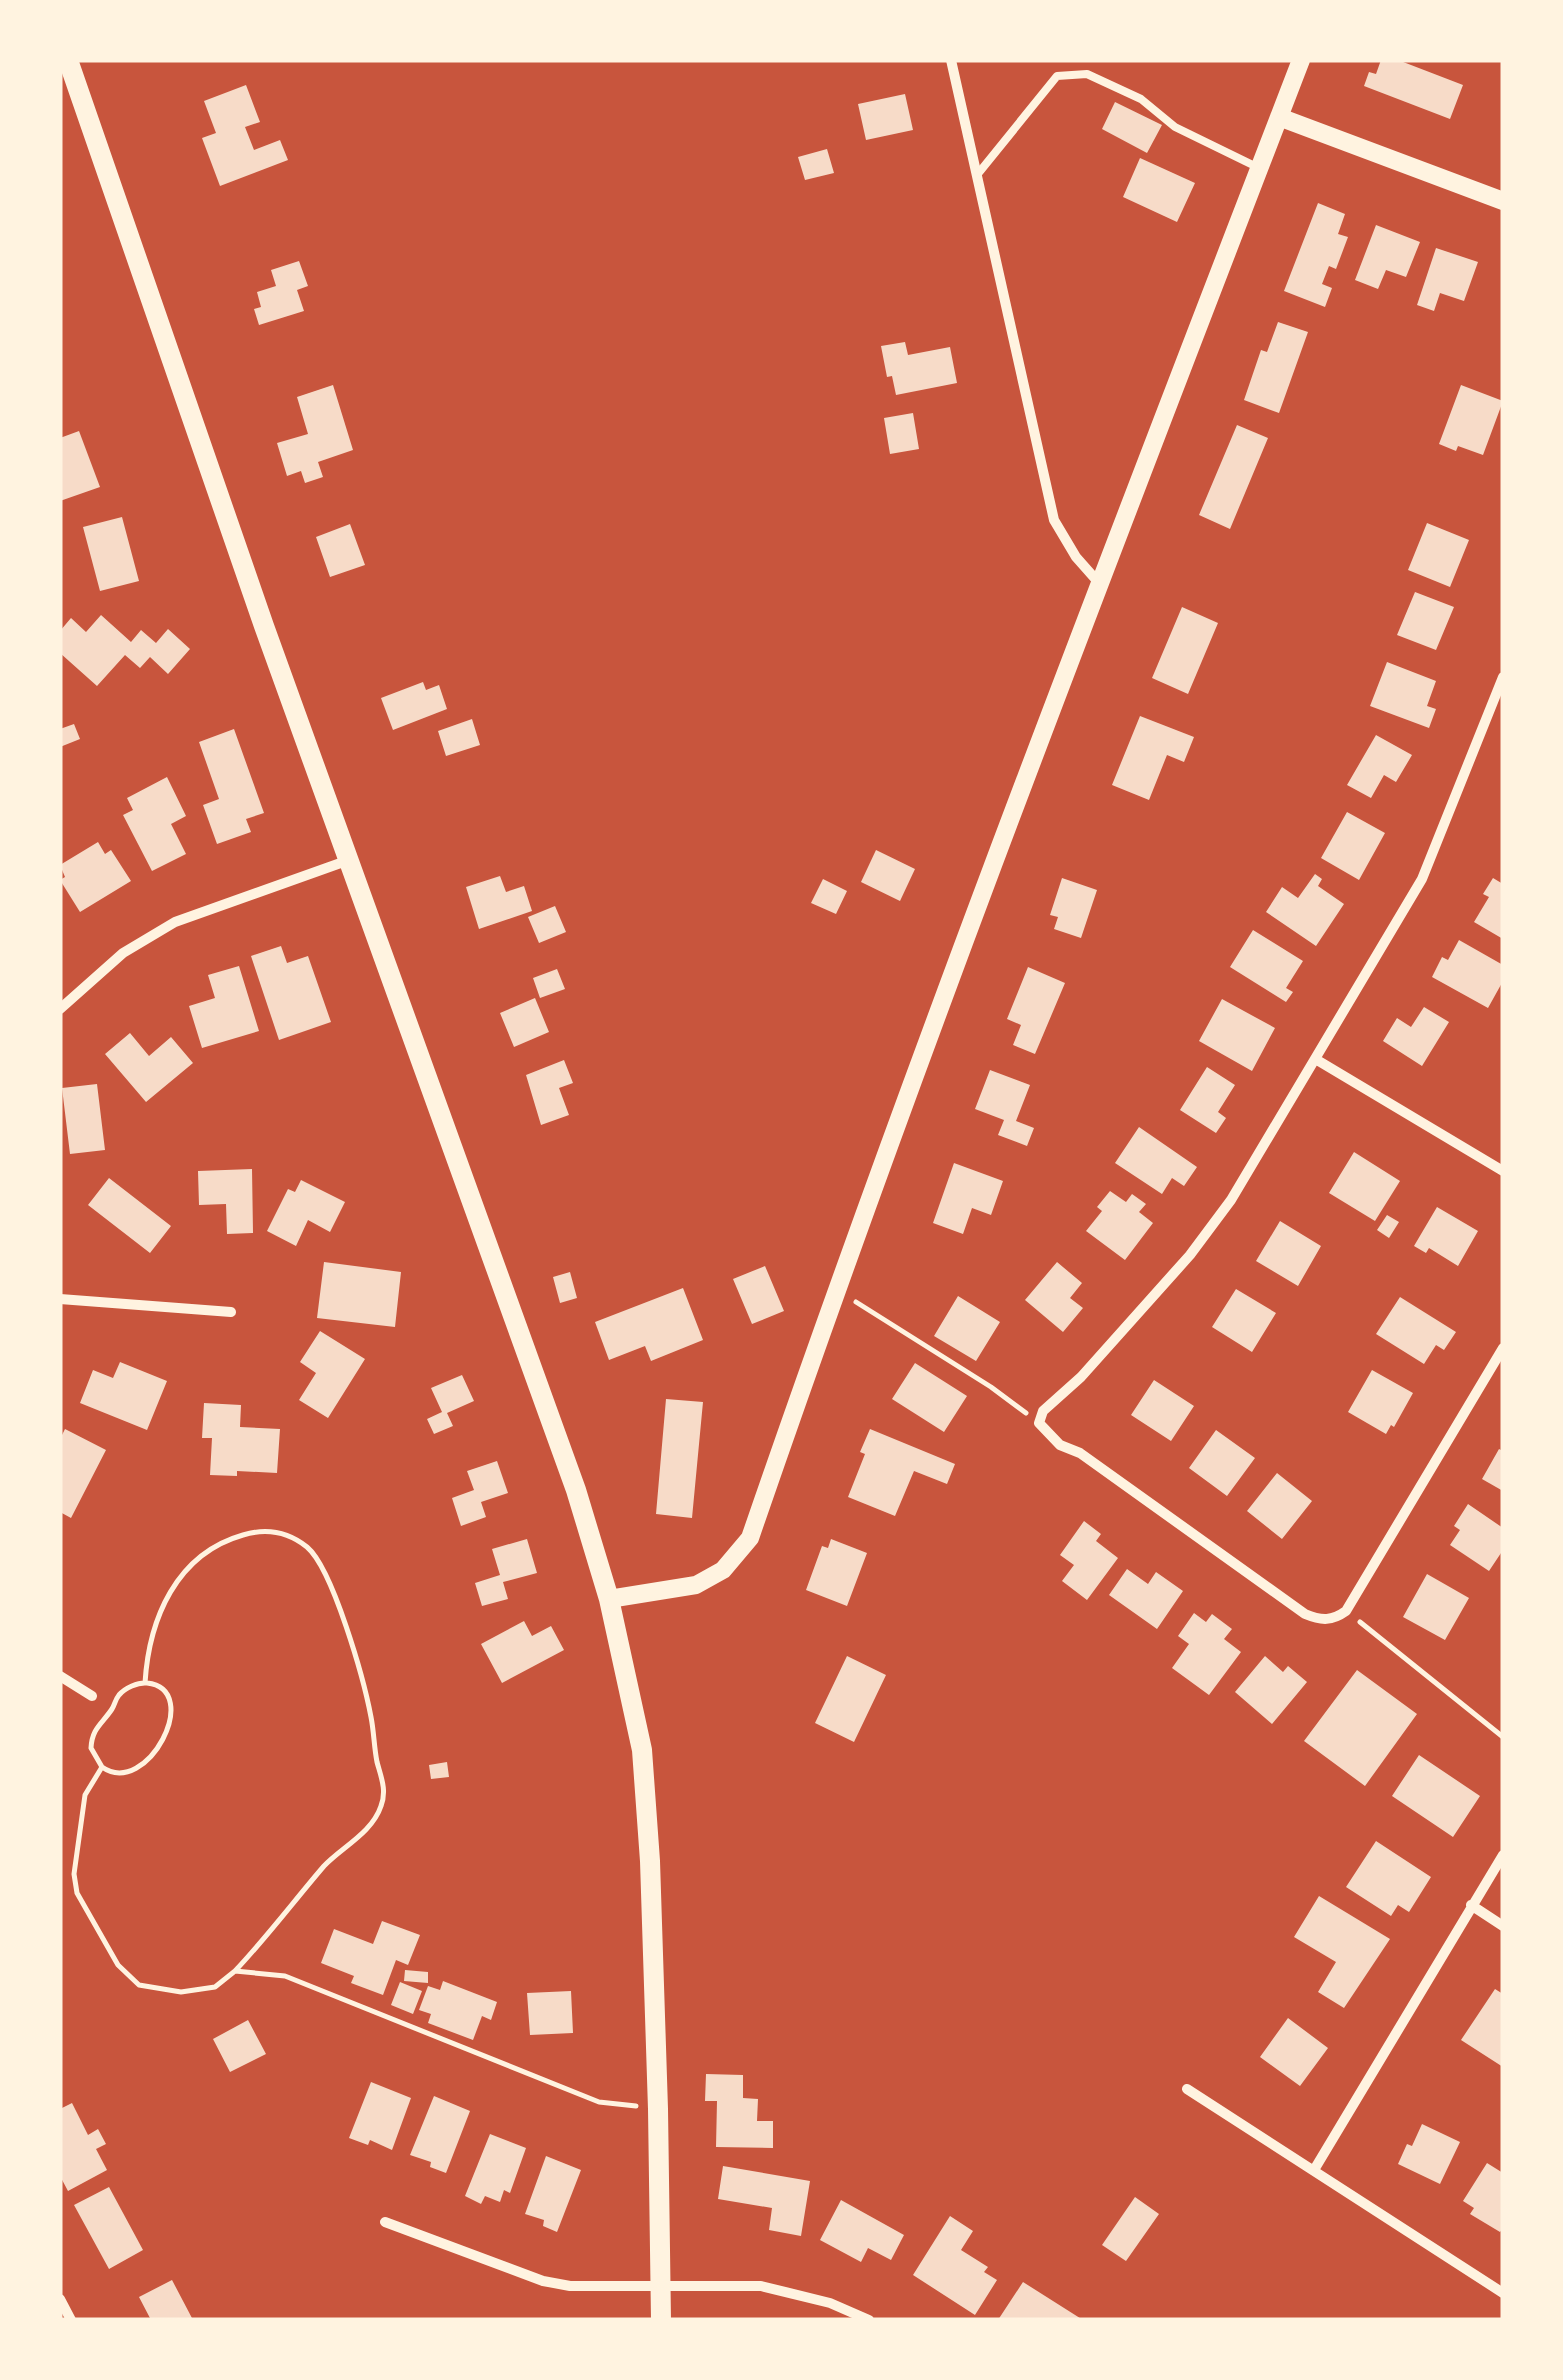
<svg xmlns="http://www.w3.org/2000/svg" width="1563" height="2380" viewBox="0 0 1563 2380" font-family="'Alegreya Sans',sans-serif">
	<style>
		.building { fill: #f7dbc8 }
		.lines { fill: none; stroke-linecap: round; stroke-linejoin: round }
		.path { stroke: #fff3e0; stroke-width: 5 }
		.service { stroke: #fff3e0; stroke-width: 8 }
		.minor { stroke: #fff3e0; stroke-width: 10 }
		.tertiary { stroke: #fff3e0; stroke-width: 18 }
		.secondary { stroke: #fff3e0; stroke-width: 20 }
	</style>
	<rect width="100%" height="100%" fill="#c8553d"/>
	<path class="building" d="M1381,60H1398L1463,85L1450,119L1364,86L1369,72L1376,74Z
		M246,85L260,122L245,127L254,150L280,140L288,160L220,186L202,138L216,133L204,101Z
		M905,94L913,130L866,140L858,104Z
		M1115,102L1162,125L1147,153L1102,129Z
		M827,149L834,173L805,180L798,157Z
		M1140,158L1195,183L1177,222L1123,197Z
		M1318,203L1345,214L1338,234L1348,237L1336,269L1329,266L1322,284L1332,288L1325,307L1284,291Z
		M1376,225L1420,242L1406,277L1386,270L1378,289L1355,280Z
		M1436,248L1478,262L1464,301L1440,293L1434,311L1417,305Z
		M299,261L308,286L297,290L304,311L259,325L254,309L261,307L257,292L276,286L271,270Z
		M1278,322L1308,332L1279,413L1244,400L1261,350L1267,352Z
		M905,342L908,355L950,347L957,383L896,395L892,376L887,377L881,346Z
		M333,385L353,450L318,462L323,477L305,483L301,471L287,476L277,443L308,434L297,397Z
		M1461,385L1503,401L1483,455L1458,446L1456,451L1439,444Z
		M913,413L919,449L890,454L884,418Z
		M1237,425L1268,438L1230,529L1199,515Z
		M79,431L100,487L60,501V438Z
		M122,517L139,581L100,591L83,527Z
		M1427,523L1469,540L1450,587L1408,570Z
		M350,524L365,565L330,577L316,537Z
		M1415,592L1454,607L1436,650L1397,635Z
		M1182,607L1218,623L1188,694L1152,678Z
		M101,615L131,642L141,630L156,643L168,629L190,649L168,674L150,657L140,668L125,655L97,686L60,653V631L71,618L86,632Z
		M1387,662L1436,681L1427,706L1436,709L1429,728L1370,706Z
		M423,682L426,690L439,685L447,709L393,730L381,698Z
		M1140,716L1194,737L1184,762L1167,755L1149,800L1112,785Z
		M472,719L480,745L446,756L438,731Z
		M74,724L80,739L60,747V729Z
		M234,729L264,813L246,819L251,832L217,844L203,805L219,799L199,742Z
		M1376,735L1412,755L1396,782L1384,775L1371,798L1347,785Z
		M167,777L186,816L171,824L186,854L152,871L123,815L133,810L127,798Z
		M1347,812L1385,833L1359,880L1321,858Z
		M98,842L105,854L111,850L131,881L80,912L60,880L65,877L60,865Z
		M876,850L915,869L900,901L861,882Z
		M1315,874L1322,879L1318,886L1344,904L1316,946L1266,912L1282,887L1298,898Z
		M500,876L506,892L524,886L532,911L479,929L466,887Z
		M1062,878L1097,890L1081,938L1054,929L1058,917L1050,915Z
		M1493,878L1503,884V939L1474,922L1489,897L1483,894Z
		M823,879L847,891L836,914L811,903Z
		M555,906L566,932L539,943L528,917Z
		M1253,930L1303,961L1286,988L1293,992L1286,1002L1230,967Z
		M1459,940L1503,965V981L1488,1008L1432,977L1442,957L1448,960Z
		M281,946L287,963L308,956L331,1022L279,1040L251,956Z
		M239,966L259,1031L202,1048L189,1006L215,998L208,975Z
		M1028,967L1065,983L1035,1054L1013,1045L1021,1025L1007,1019Z
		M557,969L565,989L540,998L533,978Z
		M535,998L549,1032L514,1047L500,1013Z
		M1222,999L1275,1028L1252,1071L1199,1041Z
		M1424,1007L1449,1022L1422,1066L1383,1041L1397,1018L1411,1027Z
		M130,1033L149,1056L171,1037L193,1063L146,1102L105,1054Z
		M564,1060L573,1083L559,1088L569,1115L541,1125L526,1075Z
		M1207,1067L1235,1085L1218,1112L1226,1118L1216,1133L1180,1110Z
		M990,1070L1030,1085L1016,1121L1034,1128L1027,1146L998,1135L1004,1120L975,1109Z
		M97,1084L105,1150L70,1154L62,1088Z
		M1139,1127L1197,1167L1184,1186L1172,1178L1162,1194L1115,1163Z
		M1354,1152L1400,1181L1375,1221L1329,1193Z
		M954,1163L1003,1181L991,1215L972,1208L963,1234L933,1223Z
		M252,1169L253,1233L227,1234L226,1204L199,1205L198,1171Z
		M109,1178L171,1226L150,1253L88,1205Z
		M301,1180L345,1202L330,1232L308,1220L296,1246L267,1231L288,1189L295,1192Z
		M1110,1191L1126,1202L1132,1194L1146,1204L1139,1212L1153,1223L1125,1260L1086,1231L1102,1211L1097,1207Z
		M1437,1207L1478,1231L1458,1266L1429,1248L1426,1253L1414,1246Z
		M1387,1215L1399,1222L1389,1238L1377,1230Z
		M1280,1221L1321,1246L1298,1286L1256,1261Z
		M324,1262L401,1272L395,1327L317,1318Z
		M1057,1262L1082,1283L1070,1298L1083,1308L1063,1332L1025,1300Z
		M765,1266L784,1311L752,1324L733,1279Z
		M570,1272L577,1298L560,1303L553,1277Z
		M683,1288L703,1340L651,1361L645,1346L609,1360L595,1322Z
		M1236,1289L1276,1313L1252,1352L1212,1327Z
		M958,1296L1000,1322L976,1361L934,1336Z
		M1400,1297L1456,1332L1444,1350L1436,1345L1424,1364L1376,1334Z
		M320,1331L365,1359L328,1418L299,1400L316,1373L300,1362Z
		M120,1362L167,1381L147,1430L80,1403L93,1370L113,1378Z
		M915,1363L967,1396L944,1432L892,1399Z
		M1372,1370L1413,1393L1394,1427L1391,1425L1386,1434L1348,1412Z
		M462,1375L474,1401L447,1413L453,1426L434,1434L427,1419L442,1412L431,1388Z
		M1154,1380L1194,1406L1171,1441L1131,1415Z
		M666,1399L703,1402L692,1518L656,1514Z
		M204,1403L241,1405L240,1427L280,1429L277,1473L237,1471V1476L210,1475L212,1438H202Z
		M65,1429L106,1450L71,1518L60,1512V1439Z
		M870,1429L955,1464L947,1484L914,1471L895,1516L848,1497L865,1454L860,1452Z
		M1216,1430L1255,1458L1227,1496L1189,1468Z
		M1499,1449L1503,1451V1491L1482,1479Z
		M497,1461L508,1493L481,1502L486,1517L461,1526L452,1498L474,1490L467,1471Z
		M1277,1473L1312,1501L1282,1539L1247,1511Z
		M1468,1504L1503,1528V1550L1489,1571L1450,1545L1460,1530L1454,1526Z
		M1084,1521L1101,1534L1096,1541L1118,1558L1087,1600L1062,1581L1074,1565L1060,1555Z
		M527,1539L537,1573L503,1582L508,1599L482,1606L475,1583L500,1575L492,1549Z
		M831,1539L867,1553L847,1606L806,1590L822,1546L828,1548Z
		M1127,1569L1148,1584L1156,1572L1183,1591L1157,1629L1109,1595Z
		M1427,1574L1469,1598L1445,1640L1403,1617Z
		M1194,1613L1206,1622L1212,1614L1232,1629L1224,1639L1241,1652L1209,1695L1172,1668L1189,1644L1178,1636Z
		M524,1621L532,1636L551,1626L564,1650L502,1683L481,1644Z
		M847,1656L886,1675L854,1742L815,1723Z
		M1265,1656L1283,1672L1288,1666L1307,1682L1272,1724L1235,1692Z
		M1357,1670L1417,1714L1365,1786L1304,1741Z
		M1419,1755L1480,1796L1453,1837L1392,1796Z
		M447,1762L449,1777L431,1779L429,1765Z
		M1376,1841L1431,1877L1409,1912L1398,1905L1391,1916L1346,1887Z
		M1319,1896L1390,1939L1344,2008L1318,1992L1336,1962L1294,1937Z
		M382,1921L420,1935L408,1965L396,1960L383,1995L351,1983L354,1976L321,1963L334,1929L373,1944Z
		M405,1970L428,1972V1983L404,1981Z
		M443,1981L497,2002L491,2020L482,2016L473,2040L428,2023L431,2014L419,2010L428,1986L440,1990Z
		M400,1982L422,1991L413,2014L391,2005Z
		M1495,1989L1503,1994V2067L1461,2040Z
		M571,1991L573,2033L530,2035L527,1993Z
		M1288,2018L1328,2048L1300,2086L1260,2057Z
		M248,2020L266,2054L230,2072L213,2039Z
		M706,2074L743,2075V2098L758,2099L757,2121H773V2148L716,2147L717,2101H705Z
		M371,2082L411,2098L392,2150L370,2140L368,2145L349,2138Z
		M434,2096L470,2111L446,2173L430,2167L431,2162L410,2155Z
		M72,2103L88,2135L98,2129L106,2144L96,2149L107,2170L68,2191L60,2176V2109Z
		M1422,2124L1460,2142L1440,2184L1398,2164L1407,2144L1412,2146Z
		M490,2134L526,2148L510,2193L504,2190L500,2202L485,2196L481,2204L465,2196Z
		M546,2156L581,2170L557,2232L543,2226L544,2220L525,2214Z
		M1487,2163L1503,2173V2228L1500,2232L1470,2214L1474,2208L1463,2201Z
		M723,2166L810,2181L801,2236L769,2230L772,2208L718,2199Z
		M109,2187L143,2250L109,2269L74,2205Z
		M1135,2197L1159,2214L1126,2261L1102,2245Z
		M841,2200L904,2235L891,2260L868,2248L861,2262L820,2240Z
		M950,2216L973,2231L961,2250L988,2267L984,2272L997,2280L975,2315L913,2275Z
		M172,2280L193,2320H151L139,2297Z
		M1023,2282L1083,2320H998Z"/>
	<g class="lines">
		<path class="path" d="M856,1302L991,1387L1026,1413
			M1360,1622L1503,1737
			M145,1683C149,1619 176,1554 243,1535C266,1528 287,1531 307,1547C333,1569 364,1680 371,1717C374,1732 374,1747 377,1762C381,1777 387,1790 381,1806C372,1833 342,1847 324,1866C294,1901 267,1937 235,1971
			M102,1767L91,1748C92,1728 102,1724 112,1709C115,1704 115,1700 119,1695C125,1688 138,1682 147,1683C204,1689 147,1799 102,1767L85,1795L74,1874L77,1893L118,1965L139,1985L181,1992L215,1987L235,1971L285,1976L599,2102L636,2106"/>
		<path class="service" d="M977,175L1057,76L1087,74L1141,99L1175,127L1259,168"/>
		<path class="minor" d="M951,60L1054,520L1076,557L1099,583
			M1503,677L1422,879L1231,1200L1190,1255L1081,1377L1043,1411L1039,1423L1060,1445L1080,1453L1305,1614C1322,1621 1332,1621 1346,1611L1503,1348
			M60,1009L123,953L175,922L349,860
			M1317,1060L1503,1171
			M60,1299L231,1312
			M60,1676L92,1696
			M1471,1905L1503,1926
			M1187,2089L1503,2293
			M1314,2170L1503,1855
			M385,2222L543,2281L570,2286H761L830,2303L869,2320
			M60,2299L71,2320"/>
		<path class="tertiary" d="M1279,117L1503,201
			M609,1599L696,1585L723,1570L750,1538C921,1041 1112,551 1301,60"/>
		<path class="secondary" d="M68,60L264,626L576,1490L609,1599L642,1750L650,1861L658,2109L661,2320"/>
	</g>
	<rect width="1563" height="2380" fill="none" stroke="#fff3e0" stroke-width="125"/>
</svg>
